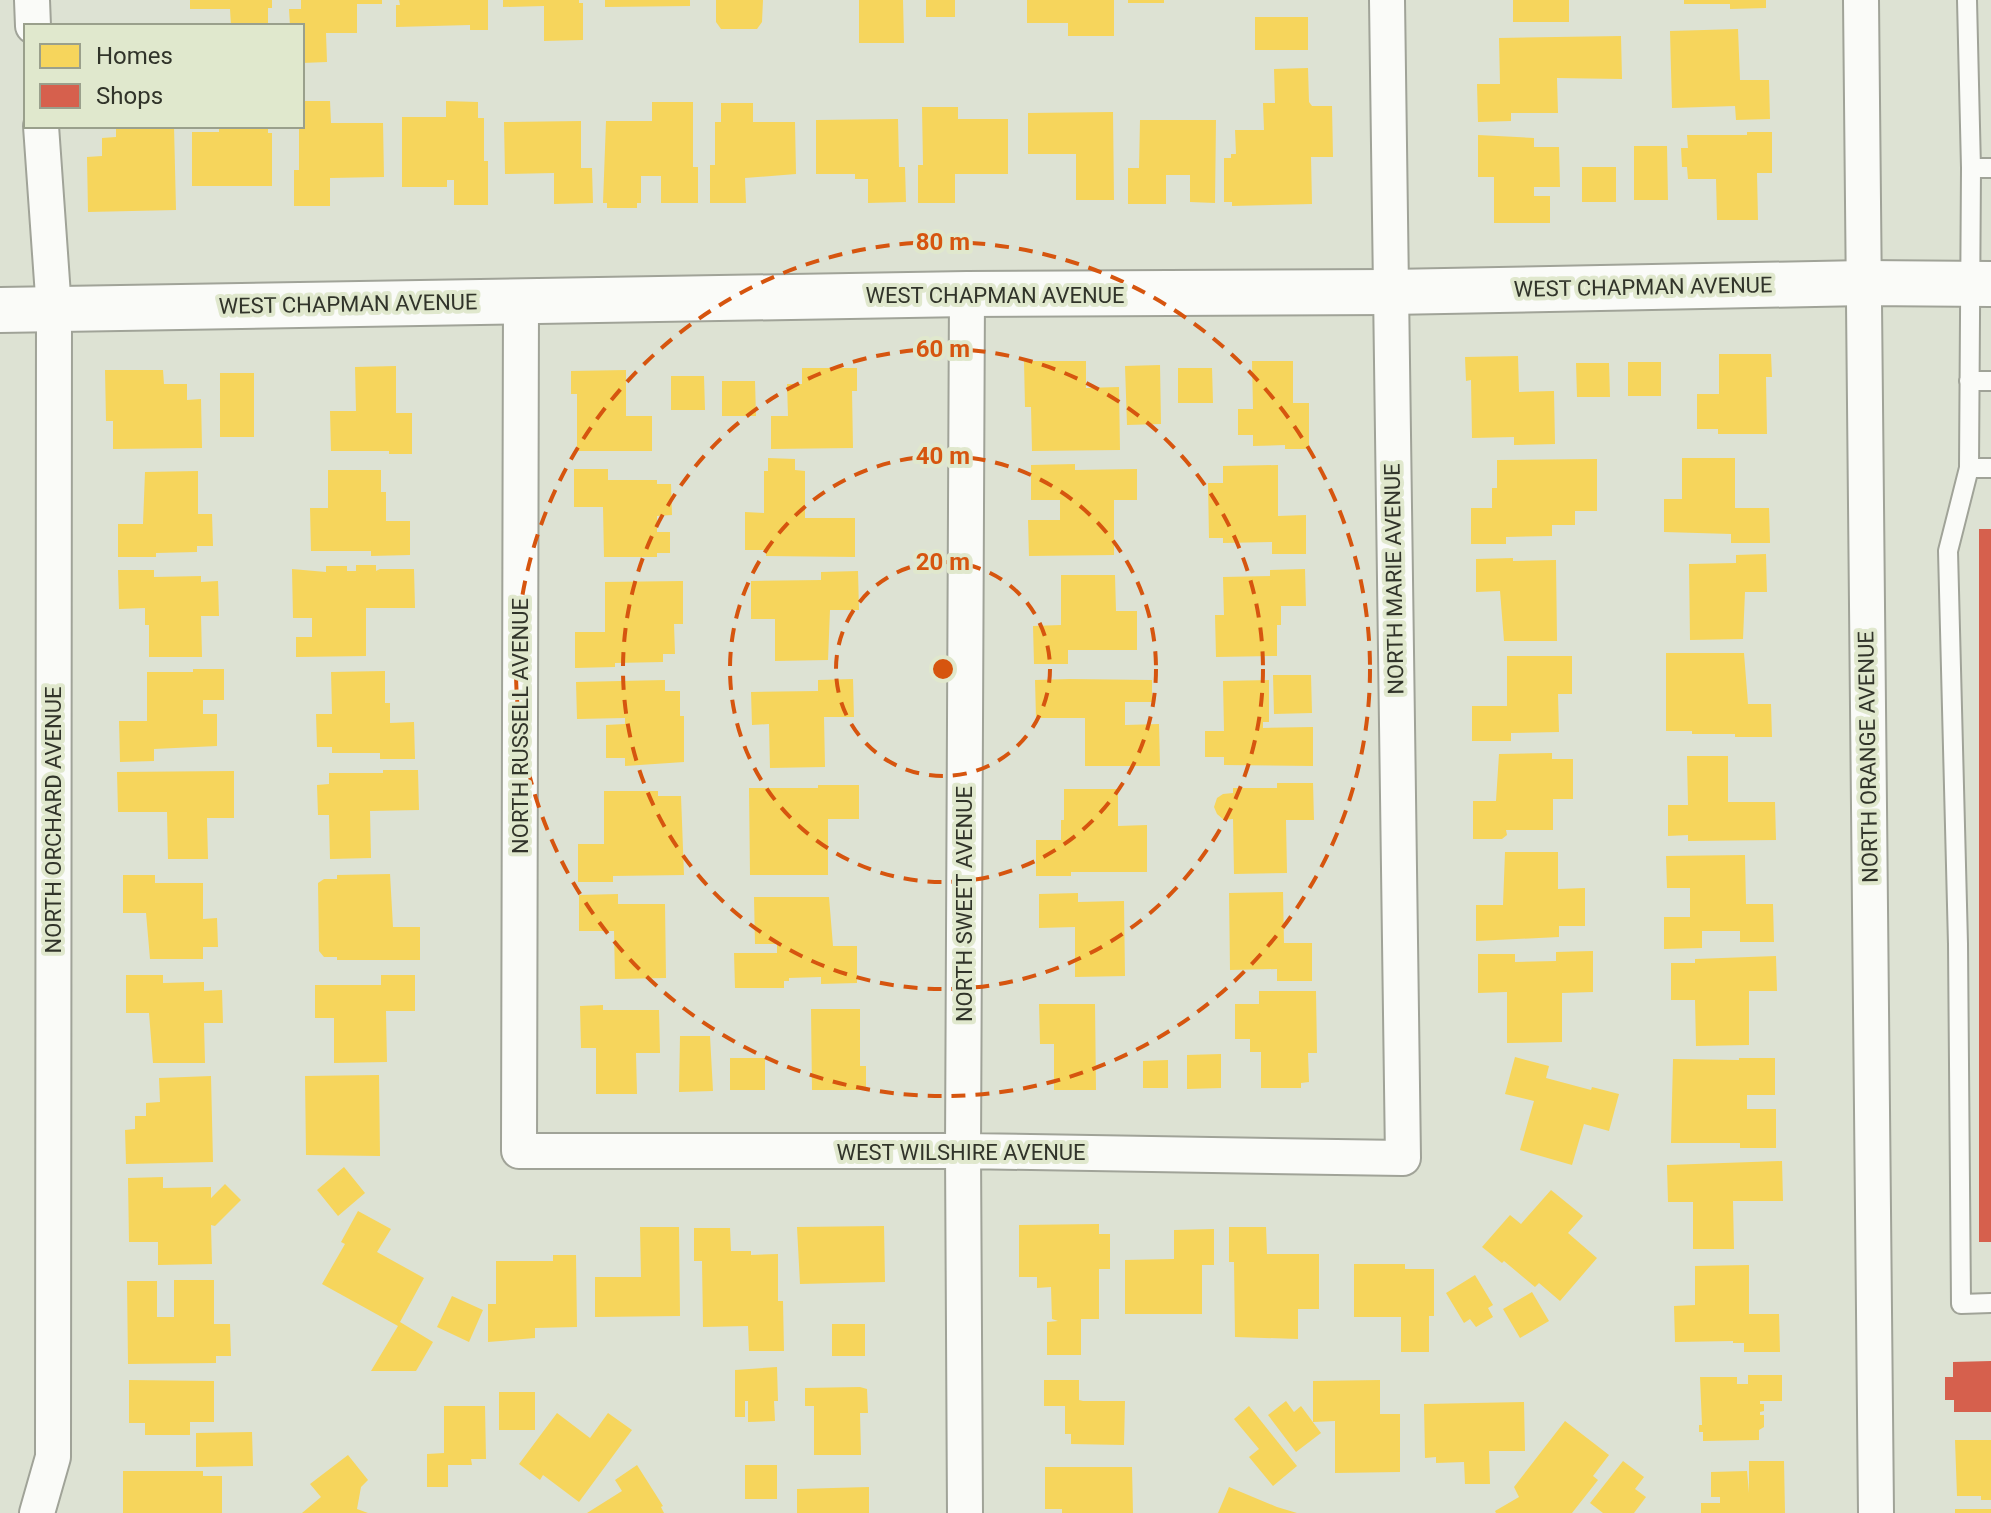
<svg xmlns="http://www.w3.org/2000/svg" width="1991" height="1513" viewBox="0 0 1991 1513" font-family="Roboto,sans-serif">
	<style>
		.homes { fill: #f6d55c }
		.shops { fill: #d6604d }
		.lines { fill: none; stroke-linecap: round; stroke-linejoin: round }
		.lane-casing { stroke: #a0a398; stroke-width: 22 }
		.street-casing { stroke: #a0a398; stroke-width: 38 }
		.secondary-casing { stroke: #a0a398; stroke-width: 48 }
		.lane { stroke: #fafbf8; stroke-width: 18 }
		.street { stroke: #fafbf8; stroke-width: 34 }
		.secondary { stroke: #fafbf8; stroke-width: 44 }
		.ring { fill: none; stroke: #d6550f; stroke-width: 4; stroke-dasharray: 14 10 }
		.labels { text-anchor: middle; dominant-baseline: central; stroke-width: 8; stroke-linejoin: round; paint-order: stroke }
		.street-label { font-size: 22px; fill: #31342a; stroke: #e0e8cd }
		.centre { fill: #d6550f; stroke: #e0e8cd; stroke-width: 4 }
		.ring-label { font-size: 24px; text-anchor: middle; font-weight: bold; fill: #d6550f; stroke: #e0e8cd; stroke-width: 8; stroke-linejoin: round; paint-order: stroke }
	</style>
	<rect width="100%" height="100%" fill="#dde2d3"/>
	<path class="homes" d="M190,0H272V8H268V26H231L230,9H190Z
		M301,0H382V4H357V33H326L327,62L302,63V26H290L289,9H301Z
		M399,0H488V30H470V25L396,27V5H400Z
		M503,0H579V3H583V40L544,41V6L503,7Z
		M605,0H690V6L605,7Z
		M716,0H763L762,22L757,29H721L716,22Z
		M859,0H903L904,43H859Z
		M926,0H955V17H926Z
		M1027,0H1114V36H1068V23H1027Z
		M1128,0H1164V3H1128Z
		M1513,0H1569V22H1513Z
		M1684,0H1766V8L1730,9V4H1684Z
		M1255,17H1308V50H1255Z
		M1738,29L1740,80H1769L1770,119L1736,120L1735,106L1672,108L1670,31Z
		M1621,36L1622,79L1557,78L1558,113H1511V121L1478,122L1477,84H1500L1499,38Z
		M1308,68L1309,102L1312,106H1332L1333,157H1311L1312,204L1232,206V202H1224V158H1231V154H1236L1235,130H1264L1263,103H1275L1274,69Z
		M302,101H330L331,123H383L384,177L330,178V206H294V170H299V126H302Z
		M446,101L478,102V118H484V161H488V205H454V180H447V187H402V117H446Z
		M652,102H693V167H698V203H661V176H641V203H637V208H607V203H603L606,121H652Z
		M721,103H753V122H795L796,174L745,178L746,203H710V165H715V122H721Z
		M922,107H958V119H1008V174H955V203H918V165H923Z
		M1113,112L1114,200H1076V154H1028V113Z
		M898,119L899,167H905L906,202L868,203V179H855V174H816V120Z
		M1140,120H1216L1215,203L1190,202V175H1166V204H1128V168H1139Z
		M581,121V168H592L593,203L554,204V173L505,174L504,122Z
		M116,126H174L176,210L88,212L87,157L102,156V138L116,137Z
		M219,126H268V133H272V186H192V132H219Z
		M1747,132H1772V173H1757L1758,220H1717L1716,179H1688L1687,167H1682L1681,148H1688L1687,135H1747Z
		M1478,135L1534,138V147H1559L1560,187H1534V196H1550V223H1494V177H1478Z
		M1634,146H1667L1668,200H1634Z
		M1582,167H1616V202H1582Z
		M1719,354H1771L1772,377H1766L1767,434H1718V429H1697V394H1719Z
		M1518,356L1519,392L1554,391L1555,444L1514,445V437L1472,438L1471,380L1466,381L1465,357Z
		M1024,361H1086V388L1119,387L1120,450L1032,451L1031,407H1025Z
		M1252,361H1293V403H1309V449H1285V445L1253,446V435H1238V409H1253Z
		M1628,362H1661V396H1628Z
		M1576,363H1609L1610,397H1577Z
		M1160,365L1161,424L1127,425L1125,366Z
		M396,366V413H412V454H389V451H331L330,411H356L355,367Z
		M802,368H857V391H852L853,448L771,449V416H788L787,384H802Z
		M1178,368H1212L1213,403H1178Z
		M105,370H163L164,384H187V400L201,399L202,448L113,449V421H106Z
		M626,370V416H652V451H577V394H571V371Z
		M220,373H254V437H220Z
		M671,376H704L705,410H671Z
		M722,381H755L756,416H722Z
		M768,458L795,459V470L805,471V518H855V557L766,556V550H745V512L764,513V471H768Z
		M1682,458H1735V508H1769L1770,543H1731V534L1664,532V499H1682Z
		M1597,459V511H1575V525H1552V536L1506,537V544H1471V508H1492V488H1497V460Z
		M1075,464V470L1137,469V500H1114V555L1029,556L1028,520H1060V500H1031V465Z
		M1278,465V516L1306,515V554H1272V542L1223,543V538H1209L1208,483H1223V466Z
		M574,469H608V480H657V484H671L672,515L657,516V532H670V553H657V557H604L603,507H574Z
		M328,470H381V492H386V521H410V555L371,556V551H311L310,508H328Z
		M198,471V514H212L213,546H197V552L156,553V557H118V524H143L145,472Z
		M1766,554L1767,592H1745L1743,639L1690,640L1689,564L1736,563V555Z
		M1513,558V561L1556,560L1557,641H1504L1500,591L1476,592V559Z
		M356,565H376V571L380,569H414L415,608H366V656L296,657V637H312V618H293L292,569L326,572V566H347V571H356Z
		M1305,569L1306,606H1281V625H1277V656L1216,657L1215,615H1224L1223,577L1270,576V570Z
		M118,570H154V577L201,576V582L218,581L219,616H201L202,657H149V625H145V608L119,609Z
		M858,571L859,610H830L828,660L775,661V619H751V581L821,580V572Z
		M1061,575H1115L1116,611H1137V650H1068V664H1034L1033,626L1061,625Z
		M683,581V624H674L675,654H663V662L615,663V667L575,668V632H605V582Z
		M1666,653H1744L1748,704H1771L1772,737H1735V734H1692V731H1666Z
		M1507,656H1572V694H1558L1559,732L1511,733V741H1472V706H1507Z
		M193,669H224V700H203V714H217V746L154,749V761L120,762L119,721H147V672H193Z
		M385,671V703H390V723L414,722L415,759H380V753H332V747H317L316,714H332L331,672Z
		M1273,675H1311L1312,713L1274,714Z
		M853,679L854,717H824L825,767L770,768L769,724L752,725L751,692L818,691V680Z
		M1070,679L1152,680V702H1125V725L1159,724L1160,766H1085V718H1036L1035,680Z
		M665,680V691H680V716H684V762L625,766V758H606V725L625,724V718L577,719L576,682Z
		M1269,680V722H1263V728L1313,727V766L1224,765V757H1205V731H1224L1223,681Z
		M1552,753V759H1573V799H1553V830H1506L1507,835L1502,839H1473V801H1496L1499,754Z
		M1687,756H1728V802H1775L1776,840L1688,841V835L1668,836V805H1688Z
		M383,770H418L419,810L370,811L371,858L330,859L329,815H318L317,785L329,784V773H383Z
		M234,771V818H207L208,859H168L167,812H118L117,772Z
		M1277,783H1313L1314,820H1286L1287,873L1234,874L1233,819L1224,820L1217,814L1214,807L1217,798L1223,794L1233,793V788H1277Z
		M818,785H859V819H828V875H750L749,788H818Z
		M1064,789H1118V826L1147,825V872H1071V876H1036V840H1061V820H1064Z
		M604,791H658V796H681L684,875L613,876V882H578V844H604Z
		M1505,852H1558V889L1585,888V926H1559V937L1476,941V905H1503Z
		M1745,855L1746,904H1773L1774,942H1740V931H1702V948L1664,949V917H1690V888H1667L1666,856Z
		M390,874L393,927H420V960H337V957H324L319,951L318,883L324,879H337V875Z
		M123,875H155V883H203V919L217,918L218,947H203V959H150L146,913H123Z
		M1283,892L1284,943H1312V981H1277V969L1230,970L1229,893Z
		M1078,893V902L1124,901L1125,976L1075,977V927L1039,928V894Z
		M618,894V904H665L666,978L615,979L614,931H579V895Z
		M754,897H829L833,946H857V983L821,984V977L789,978V981H784V988H735L734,953H777V944H755Z
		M1593,951V992L1562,993V1042L1507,1043V992L1478,993V954H1515V962L1556,961V952Z
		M1776,956L1777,991H1749V1045L1696,1046L1695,1000H1671V963H1695V959Z
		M126,975H163V983L204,982V991L222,990L223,1023H204L205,1063H153L149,1013H126Z
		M381,975H415V1011H386L387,1062L334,1063V1018H315V985H381Z
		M1259,991H1316L1317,1053H1308L1309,1082L1301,1083V1088H1261V1052H1250V1039H1235V1004H1259Z
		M1039,1004H1095L1096,1090H1054V1044H1040Z
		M603,1005V1010H659L660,1053H636L637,1094H596V1048H581L580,1006Z
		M811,1009H860V1066H866V1090H812Z
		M680,1036H710L713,1091L679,1092Z
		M1221,1054V1088L1187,1089V1055Z
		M1515,1057L1549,1066L1546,1078L1591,1090L1592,1087L1619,1094L1609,1131L1584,1124L1572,1165L1520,1150L1534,1101L1505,1094Z
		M730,1058H765V1090H730Z
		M1739,1058H1775V1095H1747V1109H1776V1148H1740V1143H1671L1673,1059L1739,1060Z
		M1168,1060V1088H1143V1061Z
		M379,1075L380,1156L306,1155L305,1076Z
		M211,1076L213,1162L126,1164L125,1130L135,1129V1116H146V1103L160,1102L159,1078Z
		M1782,1161L1783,1201H1733L1734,1249H1693V1202H1668L1667,1165Z
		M344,1167L365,1193L338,1216L317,1190Z
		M163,1177V1188L211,1187V1198L225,1184L241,1200L215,1226L211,1225L212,1264L158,1265V1242H129L128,1178Z
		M1551,1190L1583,1216L1568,1233L1597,1258L1560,1301L1539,1283L1535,1287L1504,1261L1502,1263L1482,1247L1510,1215L1521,1224Z
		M358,1211L391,1229L377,1252L424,1278L400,1322L433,1342L416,1371H371L398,1326L322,1284L345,1244L341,1242Z
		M1099,1224V1234H1110V1269H1099V1319H1081V1355H1047V1322L1058,1321L1052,1319L1051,1287L1037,1288V1277H1019V1225Z
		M884,1226L885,1282L800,1284L797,1227Z
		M640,1227H679L680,1316L595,1317V1277H641Z
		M1229,1227H1266L1267,1254H1319V1309H1298V1339L1235,1337L1234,1262H1229Z
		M694,1228H730L731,1251H751V1255L778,1254V1301H783L784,1351H749L748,1326L703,1327L702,1261H694Z
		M1214,1229V1265H1202V1314H1125V1260L1174,1259V1230Z
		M553,1255H576L577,1327L535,1328V1338L488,1342V1304H496V1261H553Z
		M1354,1264H1405V1269H1434V1316H1429V1352H1401V1317H1354Z
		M1749,1265V1314H1779L1780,1352H1744V1343H1733V1341L1675,1342L1674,1306L1695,1305V1266Z
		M1475,1275L1493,1305L1488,1308L1493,1317L1476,1327L1470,1319L1464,1323L1446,1293Z
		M174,1280H214V1324H230L231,1356H216V1363L128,1364L127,1281H157V1317H174Z
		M1532,1292L1549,1321L1520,1338L1503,1309Z
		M452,1296L483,1310L469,1342L437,1327Z
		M832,1324H865V1356H832Z
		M777,1367L778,1401H774L775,1421L748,1422V1401H745V1417H735V1370Z
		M1748,1375H1782V1401H1760V1404H1764V1411L1760,1412V1415H1764V1427L1759,1430V1440L1703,1441V1432H1699V1425H1702L1700,1377H1737V1384H1748Z
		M129,1380L214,1381V1422H190V1435H145V1423H129Z
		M1044,1380H1079V1400L1083,1401H1125L1124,1445L1071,1444V1434H1065V1406H1044Z
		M1380,1380V1414H1400V1472L1335,1473V1421L1313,1422V1381Z
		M860,1387L867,1389L868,1413H860L861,1455H814V1406H805V1388Z
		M499,1392H535V1430H499Z
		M1286,1401L1294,1412L1301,1406L1321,1433L1296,1452L1268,1415Z
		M1524,1402L1525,1451H1489L1490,1484H1465L1464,1462L1436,1463V1457L1425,1458L1424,1404Z
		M444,1406H485L486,1459H471L472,1465H448V1487H427V1454L444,1453Z
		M1249,1406L1297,1466L1273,1486L1249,1457L1259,1449L1234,1419Z
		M557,1413L590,1438L608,1413L632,1430L579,1502L543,1475L540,1480L519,1464Z
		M1565,1421L1609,1455L1593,1476L1598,1480L1572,1513H1496L1495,1511L1519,1497L1514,1487Z
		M252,1432L253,1466L196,1467V1433Z
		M1955,1440H1991V1500H1981V1496H1957Z
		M348,1455L368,1480L361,1487L357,1509L368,1513H302L321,1497L310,1484Z
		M1623,1461L1644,1477L1635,1489L1646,1497L1634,1513H1603L1590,1503Z
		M1749,1461H1784L1785,1513H1701V1503H1720V1497H1711V1472L1747,1471L1749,1493Z
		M637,1465L663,1506L661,1507L664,1513H587L622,1491L615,1480Z
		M745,1465H777V1499H745Z
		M1045,1467H1132L1133,1513H1062V1509H1045Z
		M123,1471H203V1476H222V1513H123Z
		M869,1487V1513H797V1489Z
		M1229,1487L1277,1507L1297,1513H1218Z
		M1955,1509H1991V1513H1955Z"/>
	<path class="shops" d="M1979,529H1991V1242H1979Z
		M1991,1361V1412H1954V1400H1945V1377H1953V1362Z"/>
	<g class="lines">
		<g class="lane-casing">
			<path id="lane" d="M1967,0L1971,168
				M1991,168H1971L1969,468L1948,551L1958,944L1961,1304L1991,1303
				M1969,381H1991
				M1969,468H1991"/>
		</g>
		<g class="street-casing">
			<path id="street" d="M32,0L33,26
				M1861,0L1876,1513
				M521,300L519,1151H963L1403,1158L1387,0
				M37,1513L53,1457L54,310L41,126
				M965,1513L963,1151L967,294"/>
		</g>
		<g class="secondary-casing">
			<path id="secondary" d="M0,310L967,294L1390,292L1864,283L1991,284"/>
		</g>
		<use href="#lane" class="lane"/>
		<use href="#street" class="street"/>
		<use href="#secondary" class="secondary"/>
	</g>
	<g class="ring">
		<circle cx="943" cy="669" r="107"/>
		<circle cx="943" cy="669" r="213"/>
		<circle cx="943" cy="669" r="320"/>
		<circle cx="943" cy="669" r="427"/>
	</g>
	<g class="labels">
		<g class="street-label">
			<text transform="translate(1643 287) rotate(-1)">WEST CHAPMAN AVENUE</text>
			<text x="995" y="295">WEST CHAPMAN AVENUE</text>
			<text transform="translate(348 304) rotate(-1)">WEST CHAPMAN AVENUE</text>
			<text transform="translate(1394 579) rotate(-91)">NORTH MARIE AVENUE</text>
			<text transform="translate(520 726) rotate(-90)">NORTH RUSSELL AVENUE</text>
			<text transform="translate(1868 757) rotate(-91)">NORTH ORANGE AVENUE</text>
			<text transform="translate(53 820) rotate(-90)">NORTH ORCHARD AVENUE</text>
			<text transform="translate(964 904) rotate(-90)">NORTH SWEET AVENUE</text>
			<text x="961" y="1152">WEST WILSHIRE AVENUE</text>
		</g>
	</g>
	<circle cx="943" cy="669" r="12" class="centre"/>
	<g class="ring-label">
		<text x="943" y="250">80 m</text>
		<text x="943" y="357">60 m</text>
		<text x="943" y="464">40 m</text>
		<text x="943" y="570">20 m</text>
	</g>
	<rect x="24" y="24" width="280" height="104" fill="#e0e8cd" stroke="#9aa08c" stroke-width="2"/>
	<rect x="40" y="44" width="40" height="24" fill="#f6d55c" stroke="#9aa08c" stroke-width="2"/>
	<text x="96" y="64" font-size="24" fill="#31342a">Homes</text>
	<rect x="40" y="84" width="40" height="24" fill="#d6604d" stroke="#9aa08c" stroke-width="2"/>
	<text x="96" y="104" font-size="24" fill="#31342a">Shops</text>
</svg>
